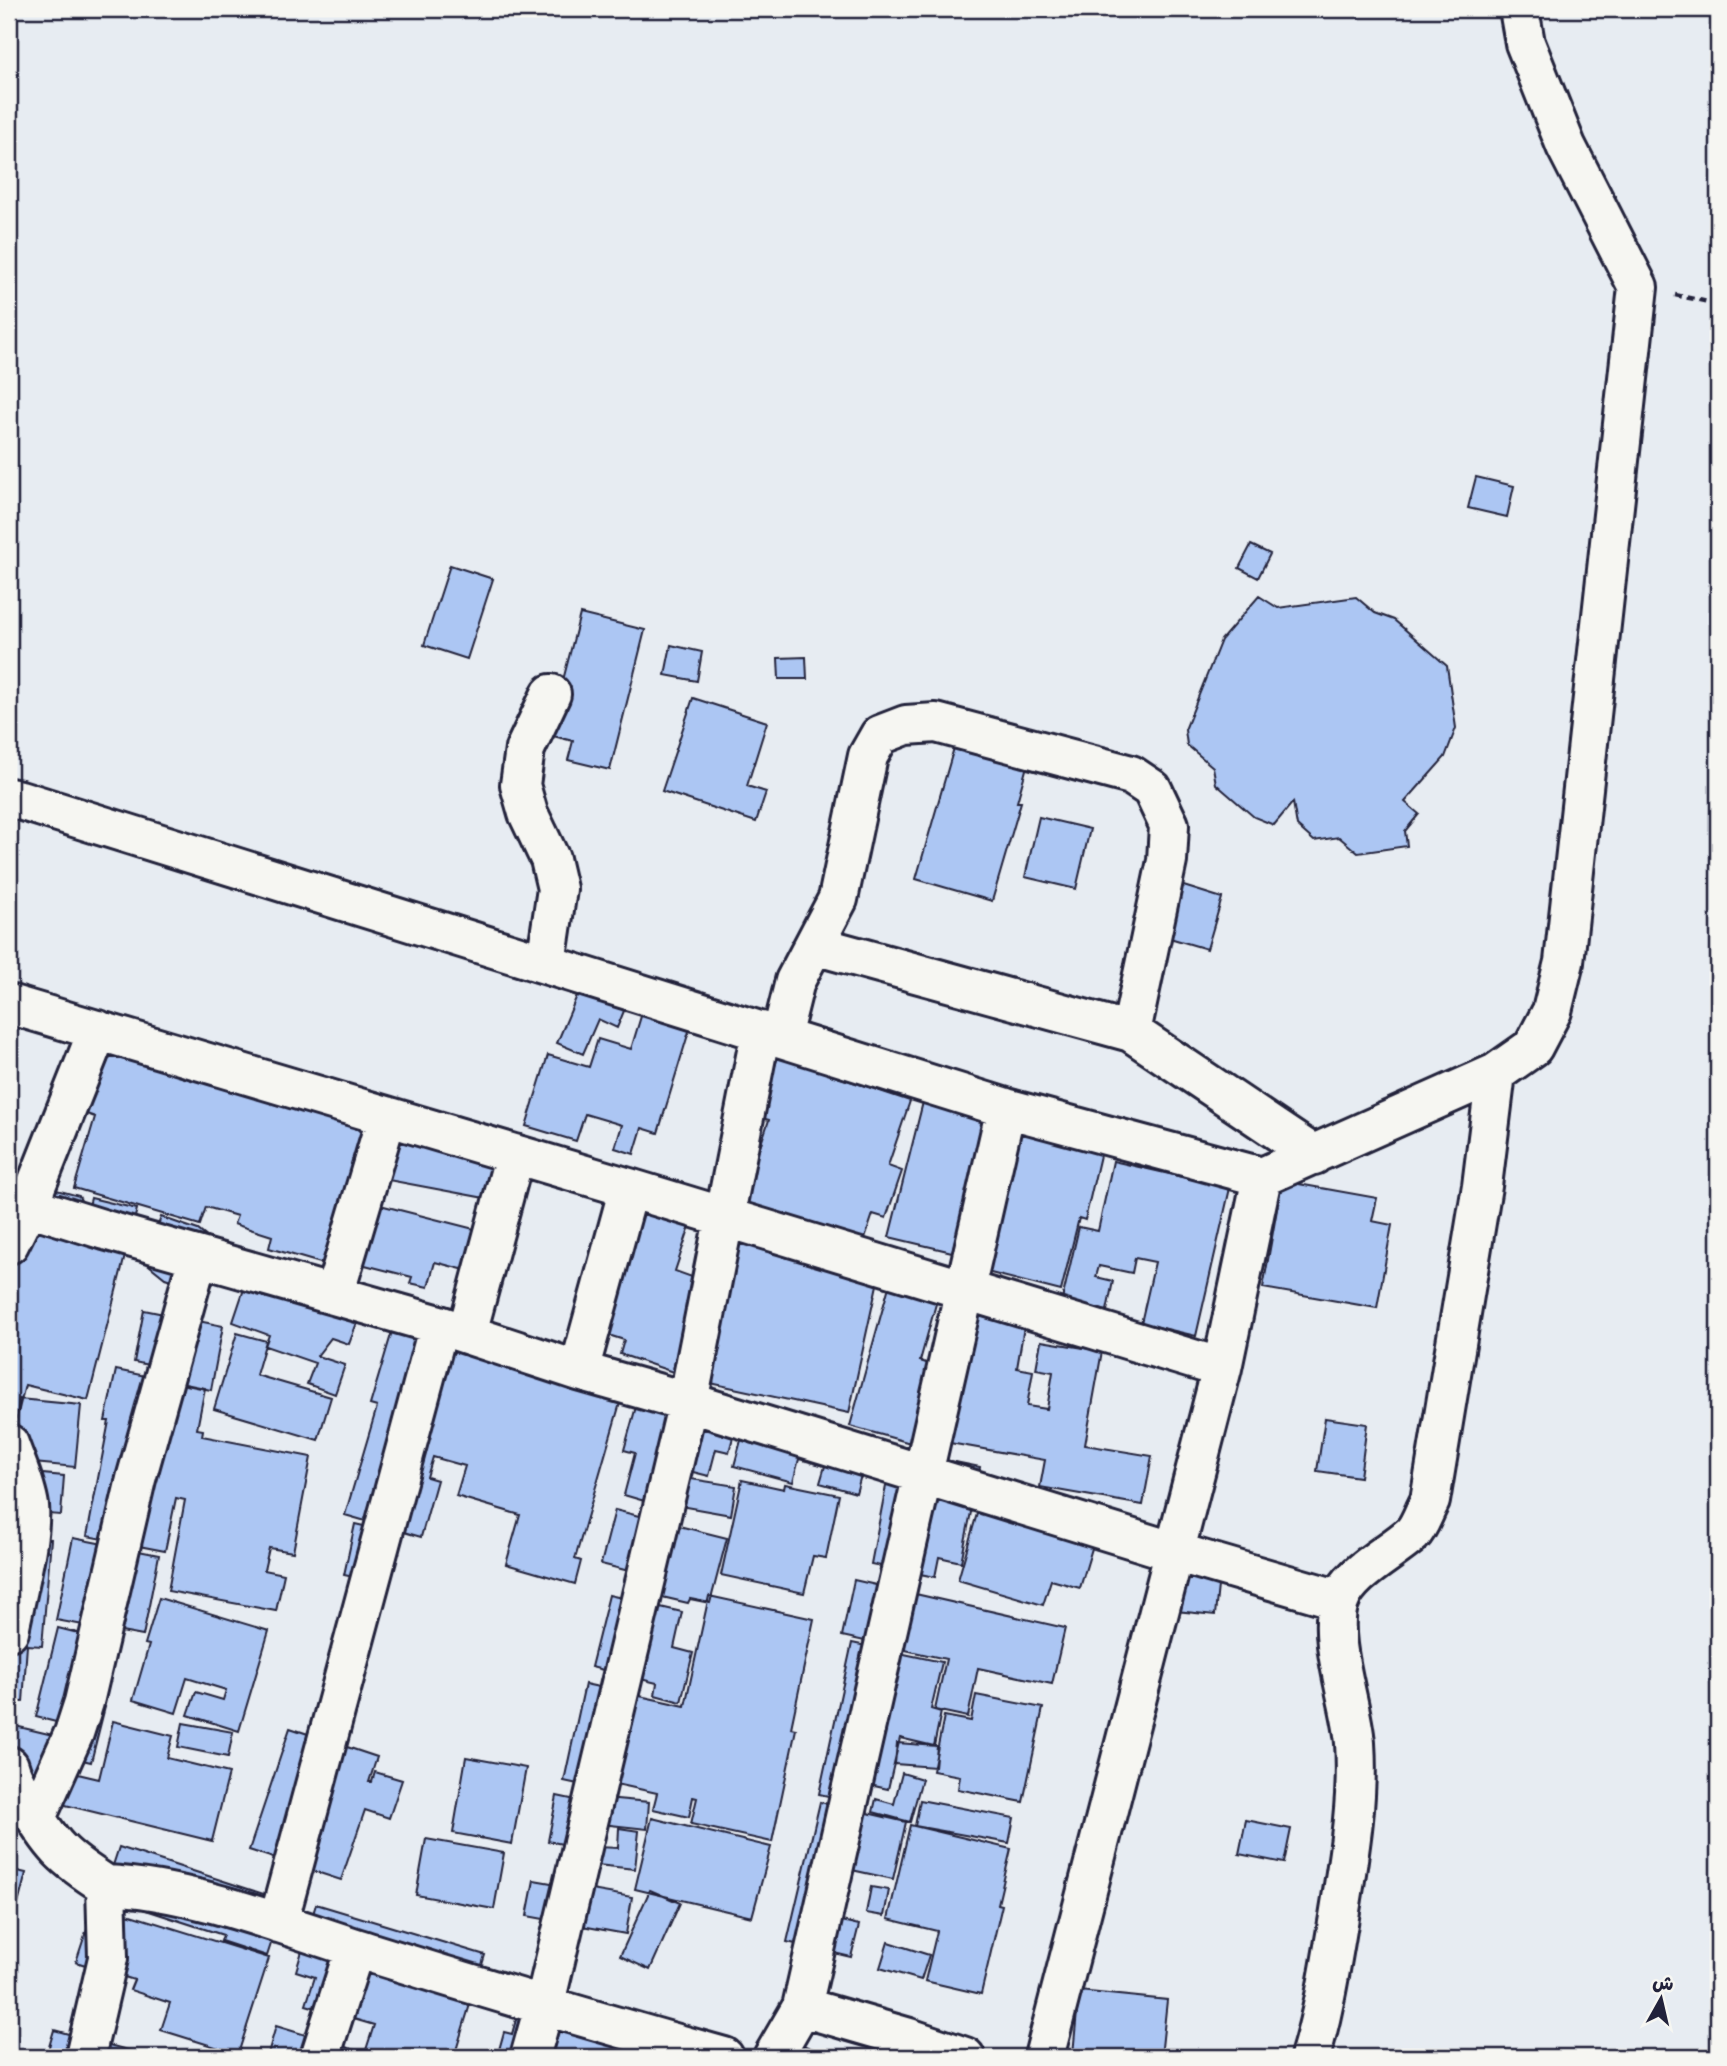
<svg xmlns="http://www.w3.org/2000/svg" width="1727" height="2066" viewBox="0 0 1727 2066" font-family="Kalam,'Playpen Sans Arabic',sans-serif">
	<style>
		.building { fill: #acc6f3; stroke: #22223b; stroke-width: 2 }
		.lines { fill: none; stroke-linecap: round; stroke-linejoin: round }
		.minor-casing { stroke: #22223b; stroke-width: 44 }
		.path { stroke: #22223b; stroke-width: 4.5; stroke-dasharray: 7 5; stroke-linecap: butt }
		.minor { stroke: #f6f6f2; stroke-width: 38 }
	</style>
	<rect width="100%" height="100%" fill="#e7ecf2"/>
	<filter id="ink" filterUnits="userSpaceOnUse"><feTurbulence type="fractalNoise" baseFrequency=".0143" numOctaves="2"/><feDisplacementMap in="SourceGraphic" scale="14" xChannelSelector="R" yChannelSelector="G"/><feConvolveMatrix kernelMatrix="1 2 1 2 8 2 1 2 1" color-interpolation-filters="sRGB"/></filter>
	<g filter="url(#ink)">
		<path class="building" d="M1476,477L1514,486L1507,517L1468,508Z
			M1251,545L1270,554L1258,578L1239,568Z
			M450,565L493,579L467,659L424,645Z
			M1259,596L1278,608L1356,597L1375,613L1394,620L1447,666L1456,728L1445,757L1405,802L1419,814L1405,831L1407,846L1358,853L1339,837L1314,841L1297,826L1293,802L1274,825L1254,817L1216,784L1213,767L1187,745L1185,730L1221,640Z
			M580,614L645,630L610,770L568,760L573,741L549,735Z
			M671,645L702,652L697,681L665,675Z
			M806,657L807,679H779L778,658Z
			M693,698L767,722L747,786L766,792L756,822L662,791Z
			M960,727L1032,748L1017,802H1021L992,901L916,879Z
			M1039,817L1090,829L1076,889L1025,877Z
			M1161,879L1222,898L1207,949L1146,931Z
			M581,986L626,1006L617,1028L598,1019L583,1054L557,1043Z
			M642,1013L690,1028L658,1133L642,1128L634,1154L615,1148L622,1125L585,1114L576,1141L526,1126L548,1055L589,1067L598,1039L631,1049Z
			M99,1042L371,1124L334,1267L269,1248L272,1236L234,1224L237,1216L206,1207L200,1225L74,1188L95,1117L78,1111Z
			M778,1057L910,1101L888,1166L902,1171L886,1218L873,1214L863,1244L741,1203L769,1120L758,1117Z
			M924,1098L987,1113L952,1252L889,1237Z
			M1014,1130L1101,1151L1085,1220L1079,1218L1061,1291L975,1269Z
			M391,1136L498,1156L490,1199L383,1179Z
			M1113,1161L1230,1188L1196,1336L1141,1323L1155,1262L1135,1258L1132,1273L1099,1266L1096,1277L1113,1281L1107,1311L1062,1300L1079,1227L1098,1231Z
			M1282,1181L1377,1198L1372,1221L1392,1225L1377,1308L1263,1288Z
			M9,1182L37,1189L38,1185L79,1196L87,1214L91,1198L137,1209L88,1400L25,1385L17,1417L9,1420Z
			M376,1204L478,1230L469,1271L435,1262L428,1287L410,1283L412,1277L361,1264Z
			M636,1208L690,1226L675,1271L706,1282L676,1373L620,1354L624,1340L596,1331Z
			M161,1217L198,1230L213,1242L358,1320L349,1344L331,1338L317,1356L345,1365L335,1394L307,1384L315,1363L265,1346L269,1335L233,1322L248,1277L216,1280L195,1307L186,1285L165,1278L145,1262Z
			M732,1241L880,1271L849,1413L701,1381Z
			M891,1279L939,1293L920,1361L936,1366L914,1444L850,1426Z
			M402,1298L631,1365L575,1559L581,1561L575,1584L506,1564L520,1515L456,1496L465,1466L433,1457L427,1477L437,1480L421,1537L345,1515L377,1407L370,1405Z
			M144,1310L223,1326L211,1390L181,1384L183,1372L134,1362Z
			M967,1311L1025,1321L1017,1368L1033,1371L1027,1406L1047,1409L1053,1372L1036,1369L1041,1341L1102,1351L1085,1445L1152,1456L1143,1505L1040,1487L1045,1460L944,1442Z
			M237,1333L266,1341L256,1375L331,1397L318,1440L214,1409Z
			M116,1370L205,1388L197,1429L203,1430L202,1436L311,1457L293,1552L269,1548L264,1570L284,1574L276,1611L168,1591L185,1500L176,1498L165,1551L87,1536L109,1421H105Z
			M645,1374L743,1400L729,1452L716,1449L709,1476L669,1466L658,1505L624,1495L635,1453L624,1450Z
			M19,1399L81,1405L75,1467L13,1461Z
			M750,1407L871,1440L856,1493L820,1483L825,1466L799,1459L793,1482L734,1466Z
			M1325,1418L1367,1424L1360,1477L1317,1471Z
			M892,1455L926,1456L980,1467L961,1562L939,1557L935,1577L871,1564Z
			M9,1471L64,1476L61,1515L33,1513L31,1538L51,1539L42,1646L27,1645L23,1702L9,1701Z
			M685,1478L736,1486L731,1515L680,1506Z
			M742,1480L784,1489L785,1484L839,1495L826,1558L813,1556L804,1593L721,1575Z
			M986,1482L1102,1515L1080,1588L1051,1580L1043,1605L958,1580Z
			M615,1510L727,1538L710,1603L690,1599L688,1603L624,1588L629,1571L601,1564Z
			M355,1524L385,1531L373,1581L344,1575Z
			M73,1538L159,1555L143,1636L56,1620Z
			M1181,1571L1219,1576L1215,1615L1176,1611Z
			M854,1580L1065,1628L1052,1684L978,1668L968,1717L935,1710L946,1659L842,1636Z
			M609,1595L682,1612L674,1648L693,1653L681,1702L655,1695L657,1683L591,1667Z
			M709,1596L814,1619L791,1728L796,1729L772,1842L691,1824L697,1798L693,1797L689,1817L653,1809L657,1793L589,1778L587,1786L564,1781L585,1684L685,1706Z
			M159,1598L269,1631L239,1731L188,1715L196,1692L223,1700L226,1690L187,1678L176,1713L133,1700L149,1645L145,1644Z
			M58,1628L86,1635L71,1698L105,1707L91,1762L65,1756L61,1770L99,1779L113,1721L173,1736L167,1758L229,1773L212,1841L49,1801L54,1781L9,1769V1752L15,1726L57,1736L60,1723L36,1717Z
			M852,1643L942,1662L931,1709L941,1712L934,1746L900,1738L888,1789L856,1782L852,1801L819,1794Z
			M976,1695L1043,1708L1023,1802L958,1789L960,1776L933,1771L944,1716L971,1721Z
			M183,1723L233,1732L228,1757L178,1747Z
			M290,1728L377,1757L369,1782H372L375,1772L402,1780L389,1818L365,1810L341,1880L249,1850Z
			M897,1743L937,1746L935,1767L895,1764Z
			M466,1757L526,1768L512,1844L453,1833Z
			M902,1773L922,1779L910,1822L873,1812L876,1799L894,1804Z
			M557,1796L590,1803L581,1848L548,1841Z
			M594,1797L649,1802L647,1829L592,1823Z
			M920,1800L1014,1818L1009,1843L915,1826Z
			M820,1802L906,1822L893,1879L829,1865L816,1915L859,1925L851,1957L787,1942Z
			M652,1818L771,1847L752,1917L635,1889Z
			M1246,1820L1291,1829L1284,1863L1239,1854Z
			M910,1825L1011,1849L998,1904L1002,1905L981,1994L925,1981L937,1931L888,1919Z
			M619,1828L639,1831L635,1869L597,1865L598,1847L618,1848Z
			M426,1839L504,1853L494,1909L416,1895Z
			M119,1847L285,1901L267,1956L221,1941L223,1935L103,1896Z
			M9,1869L26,1873L16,1912L9,1910Z
			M534,1880L632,1897L626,1934L527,1916Z
			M871,1887L889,1890L884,1916L866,1913Z
			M650,1890L680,1903L650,1970L620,1956Z
			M95,1904L269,1958L238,2054L161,2030L170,2003L130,1990L134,1980L76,1962Z
			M316,1904L485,1955L454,2057H428L416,2053L415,2057H267L276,2026L365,2053L374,2025L306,2005L315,1977L296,1971Z
			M888,1942L929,1955L921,1980L880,1968Z
			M526,1983L683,2057H497L504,2032L512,2034Z
			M1079,1991L1167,2000L1161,2057H1106L1073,2054Z
			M54,2030L153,2057H46Z
			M785,2039L814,2049L811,2057H779Z"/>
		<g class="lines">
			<g class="minor-casing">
				<path id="minor" d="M9,798L20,800L1006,1108L1262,1177L1222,1368L1044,2057
					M814,945L1131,1032L1314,1155
					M546,963L557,889L550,859L528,813L520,785L525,749L551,694
					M9,1004L629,1188L1222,1368
					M781,1037L795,981L838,899L868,756L880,735L906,725L936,723L1131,775L1152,789L1169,825L1167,861L1131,1032
					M1262,1177L1496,1073L1533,1047L1552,1011L1564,962L1638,287L1566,146L1525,43L1519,9
					M28,1206L105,1230L439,1325L579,1371L688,1402L1175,1552L1340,1600
					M9,1244L28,1206L98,1030
					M334,1295L387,1116
					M467,1333L515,1154
					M579,1371L629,1188
					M9,1444C16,1464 26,1485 29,1506C32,1538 15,1598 9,1631
					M9,1766C12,1779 20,1790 26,1801C51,1846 63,1858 106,1885
					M36,1818L74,1733L84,1702L136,1479L198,1257
					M278,1923L439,1325
					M802,2007L1006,1108
					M85,2057L108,1958L106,1885C193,1889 285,1926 368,1952C486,1989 605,2024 724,2057
					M320,2057L355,1948
					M530,2057L544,2007L688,1402L761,1031
					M773,2057L802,2007L909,2038L965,2057
					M1310,2057C1324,2011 1331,1964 1339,1917C1348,1860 1359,1801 1355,1743C1352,1704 1327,1638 1339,1602C1349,1573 1390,1554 1412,1534C1420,1526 1424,1511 1430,1501L1482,1186L1496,1073"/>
			</g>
			<path class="path" d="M1675,295L1718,304"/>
			<use href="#minor" class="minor"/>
		</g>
	</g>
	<rect width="1727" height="2066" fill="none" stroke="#f6f6f2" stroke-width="35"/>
	<rect x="18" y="18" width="1692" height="2031" fill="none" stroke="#22223b" stroke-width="2.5" filter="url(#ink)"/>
	<g transform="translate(1661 1999) rotate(8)" stroke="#f6f6f2" stroke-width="5" paint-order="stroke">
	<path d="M0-5L12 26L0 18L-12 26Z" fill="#22223b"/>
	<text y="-10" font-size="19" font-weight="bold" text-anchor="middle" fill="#22223b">ش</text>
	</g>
</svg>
